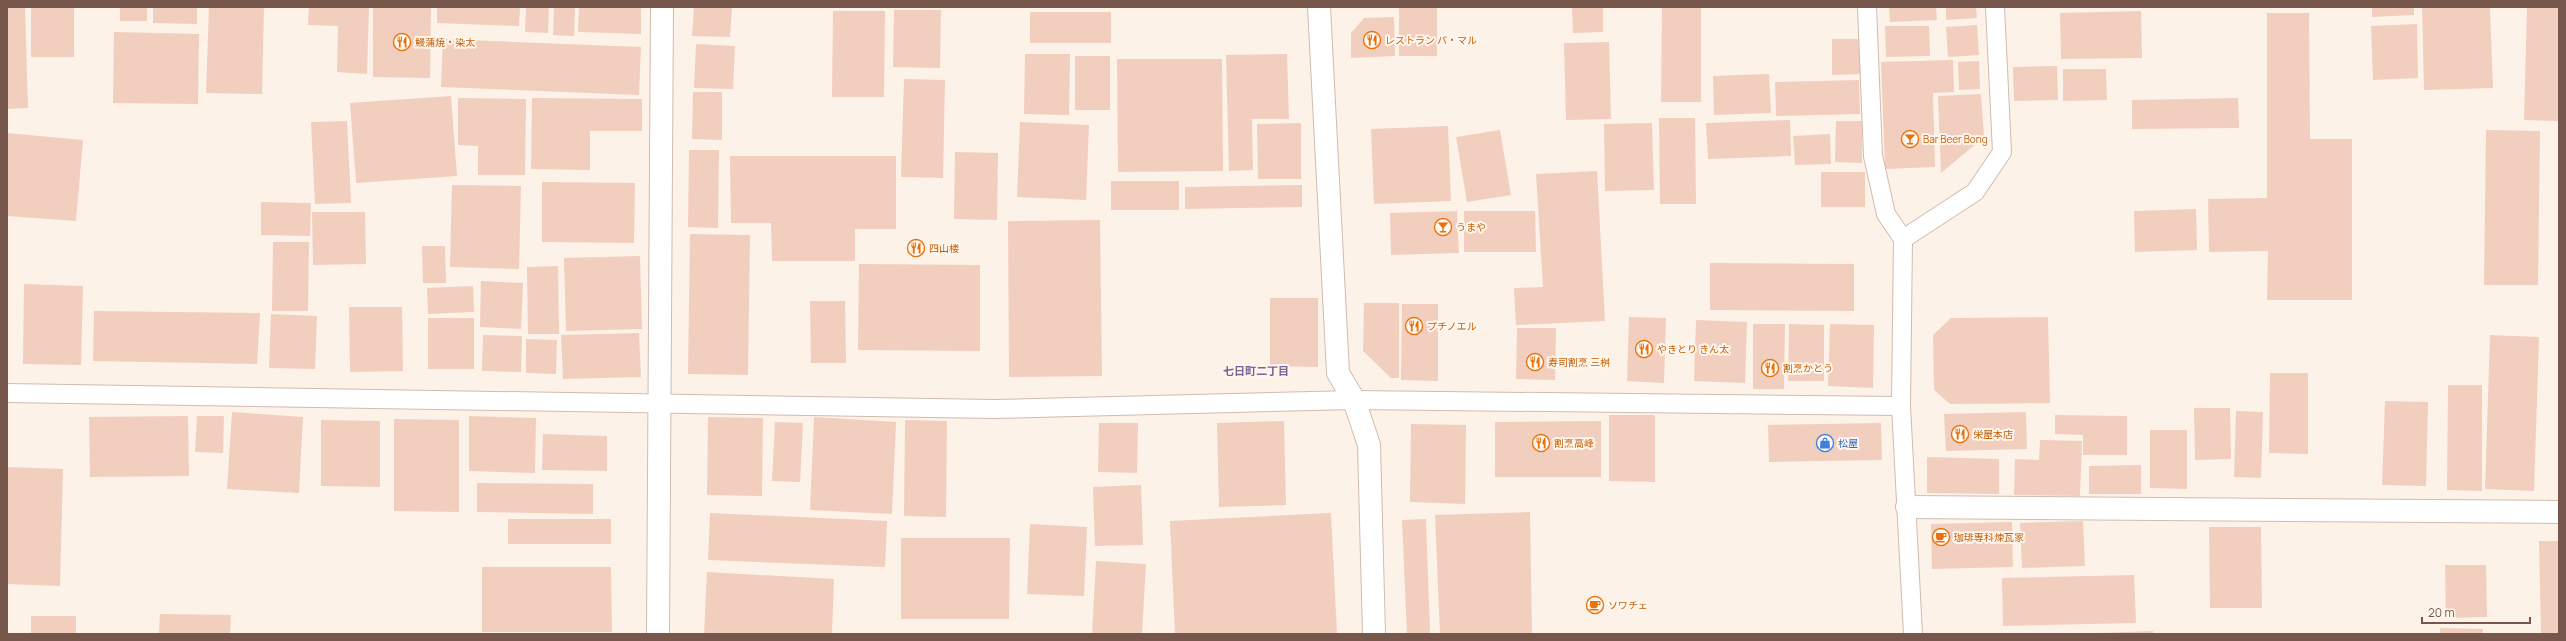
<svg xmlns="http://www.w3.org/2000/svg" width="2566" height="641" viewBox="0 0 2566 641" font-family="Manrope,'Noto Sans JP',sans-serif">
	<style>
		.building { fill: #f2cebe }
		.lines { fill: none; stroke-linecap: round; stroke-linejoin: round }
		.lane-casing { stroke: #d1bbaf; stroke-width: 20 }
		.street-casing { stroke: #d1bbaf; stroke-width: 24 }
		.lane { stroke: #fff; stroke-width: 18 }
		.street { stroke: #fff; stroke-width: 22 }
		.labels { text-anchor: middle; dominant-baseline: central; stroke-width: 4; stroke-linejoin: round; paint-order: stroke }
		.food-label { font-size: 10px; fill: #c56008; stroke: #fff6ee; text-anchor: start }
		.shop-label { font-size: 10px; fill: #366cbe; stroke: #fff6ee; text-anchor: start }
		.neighbourhood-label { font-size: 11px; font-weight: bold; fill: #7d6393; stroke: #fff6ee }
	</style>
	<rect width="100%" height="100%" fill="#fdf2e7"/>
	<path class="building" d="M7,7H25L28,108L7,109Z
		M31,7H74V57H31Z
		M120,7H147V21H120Z
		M153,7H197V24L153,23Z
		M209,7H264L262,94L206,93Z
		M309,7H369L367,74L337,72L338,26L308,25Z
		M373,7H431L430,78L373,77Z
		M437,7H520L519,26L437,23Z
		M526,7H549L548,33L525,32Z
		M554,7H575L574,36L553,35Z
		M579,7H641V34L578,32Z
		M694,7H732L730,37L692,36Z
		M1399,7H1437V56H1399Z
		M1572,7H1603V32L1573,33Z
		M1662,7H1701V102H1661Z
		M1889,7H1936L1937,20L1890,22Z
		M1946,7H1976L1977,18L1946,20Z
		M2372,7H2414V15L2372,17Z
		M2422,7H2490L2493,88L2424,90Z
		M2527,7H2559V121L2524,120Z
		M894,10H941L940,68L893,67Z
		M833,11H885L884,97H832Z
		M2141,11L2142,58L2061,59L2060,13Z
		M1030,12H1111V43H1030Z
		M2267,13H2309L2310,139H2352V300H2267L2268,251L2209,252L2208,199L2267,198Z
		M1394,17L1395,56L1351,58V33L1364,18Z
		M2417,24L2418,78L2373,80L2371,26Z
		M1977,25L1979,55L1948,57L1946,27Z
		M1885,26H1929L1930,56L1886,57Z
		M114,32L199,34L198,104L113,103Z
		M443,39L641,47L639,95L441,87Z
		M1832,39H1861V74L1832,75Z
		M1609,42L1611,119L1566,120L1564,43Z
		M696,44L735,46L733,89L694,88Z
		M1025,54H1070L1069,115L1024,114Z
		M1287,54L1289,119H1252L1253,170L1229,171L1226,55Z
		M1075,56H1110V110H1075Z
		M1117,59H1222L1223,171L1118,172Z
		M1953,60L1954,92L1933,93L1935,167L1885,169L1881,62Z
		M1979,61L1980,89L1959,90L1958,62Z
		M2057,66L2058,100L2014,101L2013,67Z
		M2063,69H2106L2107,100L2063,101Z
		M1769,74L1771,113L1714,115L1713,76Z
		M904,79L945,80L943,178L901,177Z
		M1859,80L1860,114L1776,116L1775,82Z
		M693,92H722V140L692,139Z
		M1981,94L1984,137L1941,173L1938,96Z
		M451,96L457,176L356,183L350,103Z
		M458,98L526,99L525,175H478V146L458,145Z
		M532,98L642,99V131H590V170L531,169Z
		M2238,98L2239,128L2132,129V100Z
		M1659,118H1695L1696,204H1660Z
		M1790,120L1791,156L1708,159L1706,123Z
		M347,121L351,203L315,204L311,122Z
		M1836,121H1862V163L1835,162Z
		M1020,122L1089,125L1086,200L1017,197Z
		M1301,123V179H1258L1257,124Z
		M1652,123L1654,190L1605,191L1604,124Z
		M1448,126L1451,201L1374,204L1371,129Z
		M1500,130L1511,195L1467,202L1456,137Z
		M2486,130L2540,131L2538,285H2484Z
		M7,133L83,140L76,221L7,216Z
		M1830,134L1831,164L1795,165L1793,136Z
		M689,150H719L718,228L688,227Z
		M955,152L998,153L997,220L954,219Z
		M730,156H896V229H855V261H772L771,223H731Z
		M1597,171L1605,321L1516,325L1514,288L1543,287L1536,174Z
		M1821,172H1865V207H1821Z
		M1111,181H1179V210H1111Z
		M542,182L635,183L634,243L542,242Z
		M452,185L521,186L519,269L450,267Z
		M1302,185V207L1185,209V187Z
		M261,202L311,203L310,236L261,235Z
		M2196,209L2197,250L2135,252L2134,211Z
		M1457,211L1459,253L1391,255L1390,213Z
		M1464,211H1535L1536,252H1464Z
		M312,212H365L366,264L313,265Z
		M1100,220L1102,376L1009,377L1008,221Z
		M690,234L750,235L748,375L688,374Z
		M273,242H309L308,311H272Z
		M422,246H445L446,283H423Z
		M640,256L642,329L566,331L564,258Z
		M1710,263L1854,264V311L1710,310Z
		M859,264L980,265V351L858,350Z
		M558,266L559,334H528L527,267Z
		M481,281L523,283L521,329L480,327Z
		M24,284L83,286L81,365L23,364Z
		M473,286L474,312L428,314L427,288Z
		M1270,298H1318V367L1270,366Z
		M810,301H845L846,363H811Z
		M1364,303H1399V378H1391L1363,351Z
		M1402,304H1438V381L1401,380Z
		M349,307H402L403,371L350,372Z
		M94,311L260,313L257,364L93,361Z
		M271,314L317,316L315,369L269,368Z
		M1629,317L1666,318L1664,383L1627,381Z
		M2048,317L2050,403L1950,404L1934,390L1933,335L1951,318Z
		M428,318H474V369H428Z
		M1696,320L1747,322L1745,383L1694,381Z
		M1753,324H1785L1784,389H1753Z
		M1789,324L1824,325V381H1788Z
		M1830,324L1874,325L1873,388L1828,386Z
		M1517,328H1556L1555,380L1516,379Z
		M639,333L641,377L563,379L561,335Z
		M483,335L522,336L521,372L482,371Z
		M2490,335L2539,337L2534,491L2485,489Z
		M526,339L557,340L556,374L526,373Z
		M2270,373H2308V454L2269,453Z
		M2448,385H2482V491L2447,490Z
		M2385,401L2428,402L2426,486L2382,485Z
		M2194,408H2230L2231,459L2195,460Z
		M2236,411L2263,412L2261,478L2234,477Z
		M232,412L303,417L299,493L227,489Z
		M2026,412L2027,449L1946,451L1944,414Z
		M1609,415H1655V482L1609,481Z
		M2055,415L2127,416V455H2083V435L2055,434Z
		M188,416L189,476L90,477L89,417Z
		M197,416H224L223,453L195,452Z
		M469,416L536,418L535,473L469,471Z
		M708,417L763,418L762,496L707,495Z
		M814,417L896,422L892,514L810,510Z
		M394,419L459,420V512L394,511Z
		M321,420L380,421V487L321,486Z
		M905,420L947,421L946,517L904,516Z
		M1284,421L1286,505L1219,507L1217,423Z
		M1601,421V477H1495V422Z
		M775,422L803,423L800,482L772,481Z
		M1099,423H1138L1137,473L1098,472Z
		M1881,423L1882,460L1769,462L1768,425Z
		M1411,424L1466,425L1465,504L1410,502Z
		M2150,430H2187V489L2150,488Z
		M543,434L607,436V471L542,470Z
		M2040,440L2082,441L2080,496L2014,495L2015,459L2039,460Z
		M1927,457L1999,459V494L1927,493Z
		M2141,465V494H2089V466Z
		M7,467L63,469L60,586L7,584Z
		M477,483L593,484V514L477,512Z
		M1141,485L1143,545L1095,546L1093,487Z
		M1530,512L1532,634H1440L1435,515Z
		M710,513L887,521L885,567L708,560Z
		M1331,513L1337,634H1175L1170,521Z
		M508,519H611V544H508Z
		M1426,519L1430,634H1407L1402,520Z
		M2083,521L2085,566L2022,568L2020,523Z
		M2012,522L2013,567L1932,569L1931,524Z
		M1030,524L1087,527L1084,596L1027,594Z
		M2209,527H2261L2262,608H2210Z
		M901,538H1010L1009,619H901Z
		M2539,541H2559V634H2541Z
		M1096,561L1146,564L1142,634H1092Z
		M2445,565H2486L2487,617L2446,618Z
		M482,567H611L612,632H482Z
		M707,572L834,579L832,634H704Z
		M2134,575L2136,623L2003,626L2002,578Z
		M160,614L231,615L230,634H159Z
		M31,616H76V634H31Z
		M2440,628L2483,629V634H2440Z
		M2153,631V634H2098V633Z"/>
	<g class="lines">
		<g class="lane-casing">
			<path id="lane" d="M1867,7L1873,156L1886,214L1903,239L1901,406L1913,634
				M1903,239L1975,192L2002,152L1995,7
				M7,393L994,409L1354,400L1901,406"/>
		</g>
		<g class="street-casing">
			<path id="street" d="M1319,7L1338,373L1354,400L1369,445L1374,634
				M1907,507L2559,512
				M658,634L662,7"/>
		</g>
		<use href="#lane" class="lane"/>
		<use href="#street" class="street"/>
	</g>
	<defs>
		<g id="restaurant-ring" transform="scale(0.9)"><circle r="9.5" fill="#fff6ee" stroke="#e8710a" stroke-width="1.5"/><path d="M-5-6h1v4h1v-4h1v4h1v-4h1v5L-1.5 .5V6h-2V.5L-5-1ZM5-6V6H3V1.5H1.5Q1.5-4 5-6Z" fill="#e8710a"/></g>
		<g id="bar-ring" transform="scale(0.9)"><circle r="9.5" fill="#fff6ee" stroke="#e8710a" stroke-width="1.5"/><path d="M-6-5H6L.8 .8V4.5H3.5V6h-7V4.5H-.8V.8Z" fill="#e8710a"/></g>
		<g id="shop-ring" transform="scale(0.9)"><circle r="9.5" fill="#fff6ee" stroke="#3f7fe0" stroke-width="1.5"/><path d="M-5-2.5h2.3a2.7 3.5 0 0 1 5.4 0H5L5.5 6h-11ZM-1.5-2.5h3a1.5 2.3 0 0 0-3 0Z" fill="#3f7fe0"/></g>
		<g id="cafe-ring" transform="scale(0.9)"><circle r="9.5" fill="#fff6ee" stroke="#e8710a" stroke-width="1.5"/><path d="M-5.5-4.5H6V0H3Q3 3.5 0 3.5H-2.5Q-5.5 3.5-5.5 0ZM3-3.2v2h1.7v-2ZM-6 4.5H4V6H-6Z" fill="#e8710a"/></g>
	</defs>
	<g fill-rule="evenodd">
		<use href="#restaurant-ring" x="1372" y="40"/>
		<use href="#restaurant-ring" x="402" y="42"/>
		<use href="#bar-ring" x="1910" y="139"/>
		<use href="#bar-ring" x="1443" y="227"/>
		<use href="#restaurant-ring" x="916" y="248"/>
		<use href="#restaurant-ring" x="1414" y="326"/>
		<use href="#restaurant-ring" x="1644" y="349"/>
		<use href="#restaurant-ring" x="1535" y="362"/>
		<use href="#restaurant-ring" x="1770" y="368"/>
		<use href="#restaurant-ring" x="1960" y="434"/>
		<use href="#restaurant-ring" x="1541" y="443"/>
		<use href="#shop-ring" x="1825" y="443"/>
		<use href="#cafe-ring" x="1941" y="537"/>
		<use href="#cafe-ring" x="1595" y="605"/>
	</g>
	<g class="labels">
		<g class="food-label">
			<text x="1385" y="40">レストラン パ・マル</text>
			<text x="415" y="42">鰻蒲焼・染太</text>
			<text x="1923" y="139">Bar Beer Bong</text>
			<text x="1456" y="227">うまや</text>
			<text x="929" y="248">四山楼</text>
			<text x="1427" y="326">プチノエル</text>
			<text x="1657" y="349">やきとり きん太</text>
			<text x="1548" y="362">寿司割烹 三桝</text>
			<text x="1783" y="368">割烹かとう</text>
			<text x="1973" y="434">栄屋本店</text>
			<text x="1554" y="443">割烹高峰</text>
			<text x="1954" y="537">珈琲専科煉瓦家</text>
			<text x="1608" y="605">ソワチェ</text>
		</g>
		<g class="shop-label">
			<text x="1838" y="443">松屋</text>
		</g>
		<g class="neighbourhood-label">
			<text x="1256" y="370">七日町二丁目</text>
		</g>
	</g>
	<rect width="2566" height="641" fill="none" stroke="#77564b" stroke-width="16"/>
	<path d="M2422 617v6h108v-6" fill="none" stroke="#77564b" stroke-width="2"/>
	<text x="2428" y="617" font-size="12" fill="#77564b" stroke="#fff6ee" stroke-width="3" paint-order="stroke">20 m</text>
</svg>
